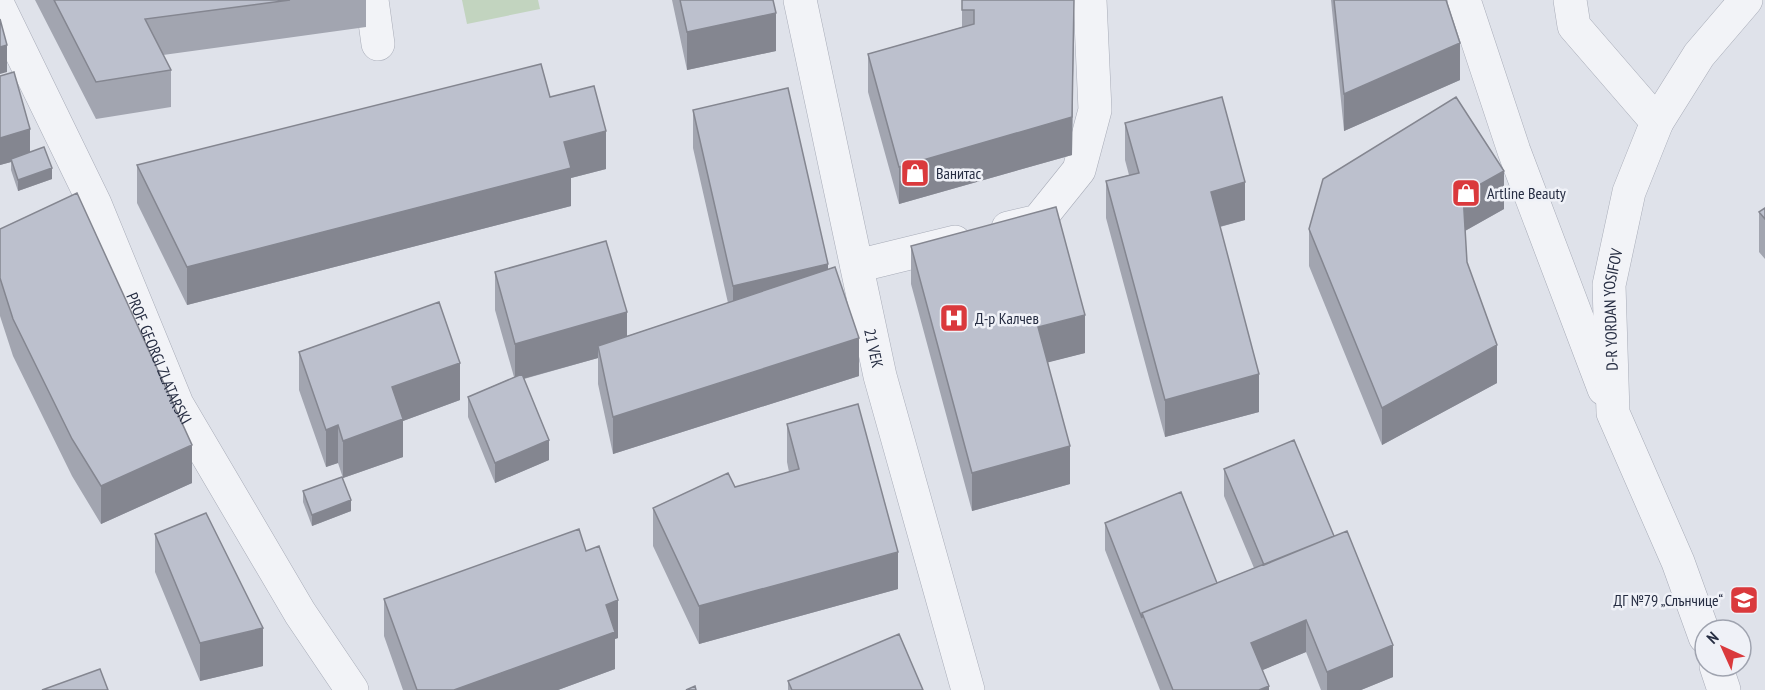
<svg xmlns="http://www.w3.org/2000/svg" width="1765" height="690" viewBox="0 0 1765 690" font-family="'PT Sans Narrow',sans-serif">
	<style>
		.garden { fill: #c2d4bf }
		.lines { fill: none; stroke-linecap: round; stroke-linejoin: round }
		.minor-casing { stroke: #a8acb8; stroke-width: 34 }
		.minor { stroke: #f2f3f7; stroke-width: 33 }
		.wall { fill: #a2a5b0 }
		.shaded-wall { fill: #848690 }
		.building { fill: #bcc0cd; stroke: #848690; stroke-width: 1.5 }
		.labels { text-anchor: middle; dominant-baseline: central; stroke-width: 5; stroke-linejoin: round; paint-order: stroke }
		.poi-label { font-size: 16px; fill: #262d42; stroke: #eff1f7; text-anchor: start }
		.street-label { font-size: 16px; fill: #262d42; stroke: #eff1f7 }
	</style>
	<rect width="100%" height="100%" fill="#dfe2ea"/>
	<path class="garden" d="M462,0H538L540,9L467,24Z"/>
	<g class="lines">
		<g class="minor-casing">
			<g id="minor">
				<path d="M372,0L378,44"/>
				<path id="s1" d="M800,0L880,376L968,690"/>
				<path d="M1464,0L1514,151L1604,389"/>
				<path d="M1570,0L1574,26L1657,122"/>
				<path id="s2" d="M0,9L95,204L177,404L300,613L352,690"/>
				<path d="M1008,228L1038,221L1079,170L1095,110L1090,0"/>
				<path d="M857,266L955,242"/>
				<path id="s3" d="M1705,637L1678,562L1613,413L1609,285L1629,192L1657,122L1699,55L1746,0"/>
				<path d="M1716,666L1724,690"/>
			</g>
		</g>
		<use href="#minor" class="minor"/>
	</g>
	<path class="wall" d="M35,0H366V27L163,55L171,70V107L96,119Z
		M672,0H773L776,51L687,70Z
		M962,0H1074L1072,155L899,204L868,92V54L962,27Z
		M1331,0H1446L1460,80L1344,131Z
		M0,76L30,152L52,179L18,191L11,170V162L0,165Z
		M550,97L606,169L571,178V206L187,305L137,203V165Z
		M693,110L828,269L859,376L613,454L598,384V358L524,379L549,460L495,483L468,417V397L514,377L495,310V272L627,336L728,303L693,148Z
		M1125,123L1245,220L1220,227L1259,412L1165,437L1106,218V181L1129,175L1125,160Z
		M1765,208V259L1759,252V212Z
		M1504,209L1465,231L1467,262L1497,383L1382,445L1309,266V229Z
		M0,229L192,483L101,524L72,476L13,356L0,316Z
		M911,246L1085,353L1048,362L1070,484L972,511L911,284Z
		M299,352L460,400L403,421V457L343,478L338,463L326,467L299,390Z
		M787,424L898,589L699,644L653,546V508L735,487L789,472L787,462Z
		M1224,469L1393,677L1361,690H1321L1306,652L1262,670L1269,690H1160L1105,550V523L1217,583L1254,568L1224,496Z
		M303,491L351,511L312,526L303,502Z
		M155,534L263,666L200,681L155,572Z
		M384,599L618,638L615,639V669L558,690H403L384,636Z
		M788,681L923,690H788Z"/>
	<path class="shaded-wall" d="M1074,0L1072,155L899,204V167Z
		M776,13V51L687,70V32Z
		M1460,43V80L1344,131V94Z
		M7,45V72L0,74V47Z
		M30,129V156L11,159V162L0,165V138Z
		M606,131V169L571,178V206L187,305V267L564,142Z
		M52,168V179L18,191V180Z
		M1504,171V209L1463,232V194Z
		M1245,182V220L1211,229V192Z
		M828,264V301L733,324V286Z
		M627,312V349L598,346V358L515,381V344Z
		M1085,315V353L1038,365V327Z
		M859,338V376L613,454V417Z
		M1497,345V383L1382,445V408Z
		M460,363V400L403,421V457L343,478V441L392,387Z
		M1259,374V412L1165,437V400Z
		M338,425V463L326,467V430Z
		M549,440V460L495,483V463Z
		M192,445V483L101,524V486Z
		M1070,446V484L972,511V473Z
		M351,500V511L312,526V515Z
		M898,552V589L699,644V606Z
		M618,600V638L615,639V669L558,690H454L606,605Z
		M1306,620V652L1251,675V643Z
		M263,628V666L200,681V643Z
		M1393,645V677L1361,690H1327V672Z
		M1269,686V690H1259Z"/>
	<path class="building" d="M54,0H290L145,19L171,70L96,82Z
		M680,0H773L776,13L687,32Z
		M962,0H1074L1072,117L899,167L868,54L974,24V10H962Z
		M1334,0H1446L1460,43L1344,94Z
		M0,19L7,45L0,47Z
		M541,64L550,97L594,86L606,131L564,142L571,168L187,267L137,165Z
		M14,72L30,129L0,138V76Z
		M788,88L828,264L733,286L693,110Z
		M1222,97L1245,182L1211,192L1259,374L1165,400L1106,181L1139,173L1125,123Z
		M1456,97L1504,171L1463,194L1467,262L1497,345L1382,408L1309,229L1323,179Z
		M44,147L52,168L18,180L11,159Z
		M77,193L192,445L101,486L72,439L13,319L0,278V229Z
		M1056,207L1085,315L1038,327L1070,446L972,473L911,246Z
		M1765,208V219L1759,212Z
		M606,241L627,312L515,344L495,272Z
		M835,267L859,338L613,417L598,346Z
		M439,302L460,363L392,387L403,419L343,441L338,425L326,430L299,352Z
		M522,374L549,440L495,463L468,397Z
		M858,404L898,552L699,606L653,508L728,473L735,487L799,469L787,424Z
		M1294,440L1334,536L1264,565L1224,469Z
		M342,477L351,500L312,515L303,491Z
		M1181,492L1217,583L1142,613V618L1105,523Z
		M206,513L263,628L200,643L155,534Z
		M579,529L586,551L599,546L618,600L606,605L615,632L454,690H417L384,599Z
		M1347,531L1393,645L1327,672L1306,620L1251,643L1269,686L1259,690H1173L1142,613Z
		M899,634L923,690H792L788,681Z
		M100,669L108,690H42Z
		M695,686L696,690H686Z"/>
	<defs>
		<g id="shop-square" transform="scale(1.5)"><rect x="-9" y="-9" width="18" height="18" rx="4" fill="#da393c" stroke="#eff1f7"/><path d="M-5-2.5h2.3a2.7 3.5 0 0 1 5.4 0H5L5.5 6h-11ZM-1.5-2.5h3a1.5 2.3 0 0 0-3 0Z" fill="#fff"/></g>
		<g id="hospital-square" transform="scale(1.5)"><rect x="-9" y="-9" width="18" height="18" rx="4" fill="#da393c" stroke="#eff1f7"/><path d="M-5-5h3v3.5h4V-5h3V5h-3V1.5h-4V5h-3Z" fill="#fff"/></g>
		<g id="school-square" transform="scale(1.5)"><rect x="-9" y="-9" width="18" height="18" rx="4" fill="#da393c" stroke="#eff1f7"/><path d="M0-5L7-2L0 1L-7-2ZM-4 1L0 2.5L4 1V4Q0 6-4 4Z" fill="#fff"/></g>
	</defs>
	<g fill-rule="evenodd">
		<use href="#shop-square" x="915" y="173"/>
		<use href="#shop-square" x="1466" y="193"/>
		<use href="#hospital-square" x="954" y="318"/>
		<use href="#school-square" x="1744" y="600"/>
	</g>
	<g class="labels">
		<g class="poi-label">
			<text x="936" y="173">Ванитас</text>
			<text x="1487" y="193">Artline Beauty</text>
			<text x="975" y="318">Д-р Калчев</text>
			<text x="1723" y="600" text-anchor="end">ДГ №79 „Слънчице“</text>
		</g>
		<g class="street-label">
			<text stroke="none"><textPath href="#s3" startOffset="346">D-R YORDAN YOSIFOV</textPath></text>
			<text stroke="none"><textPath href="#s1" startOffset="356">21 VEK</textPath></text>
			<text stroke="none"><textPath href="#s2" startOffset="384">PROF. GEORGI ZLATARSKI</textPath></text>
		</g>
	</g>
	<g transform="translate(1723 648) rotate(315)"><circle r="28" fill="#eff1f7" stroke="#9fa3af" stroke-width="1.5"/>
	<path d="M0-4.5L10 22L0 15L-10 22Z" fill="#da393c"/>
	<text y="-9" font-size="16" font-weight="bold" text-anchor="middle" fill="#262d42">N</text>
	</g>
</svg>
